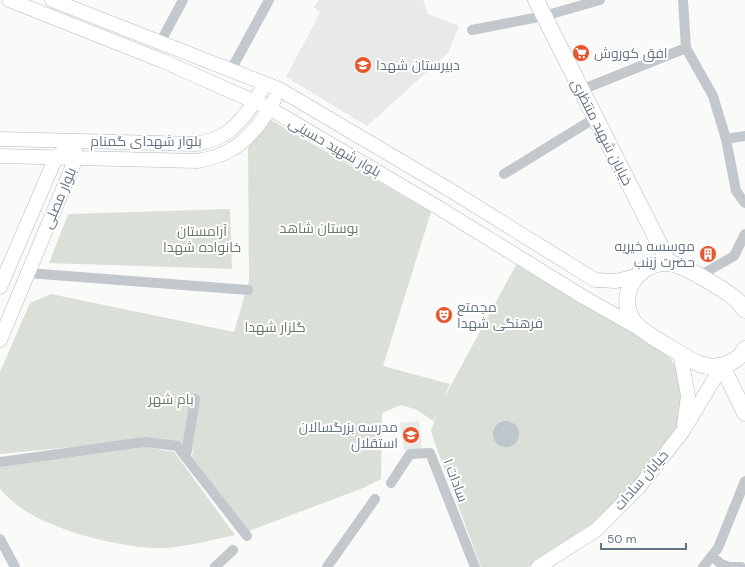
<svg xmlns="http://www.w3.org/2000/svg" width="745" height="567" viewBox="0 0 745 567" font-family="'DM Sans',Cairo,sans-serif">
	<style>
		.built { fill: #e8e9e9 }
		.green { fill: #dadfd7 }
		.water { fill: #bbc7cb }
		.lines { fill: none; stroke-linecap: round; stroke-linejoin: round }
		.secondary-casing { stroke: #b3babf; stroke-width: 15 }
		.primary-casing { stroke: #b5babe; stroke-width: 17 }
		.street { stroke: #c3c8cc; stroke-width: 10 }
		.secondary { stroke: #fff; stroke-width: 14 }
		.primary { stroke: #fff; stroke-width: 16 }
		.labels { text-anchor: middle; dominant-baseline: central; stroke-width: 4; stroke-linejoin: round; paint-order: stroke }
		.poi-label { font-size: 14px; fill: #657683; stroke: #fff; text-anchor: start }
		.street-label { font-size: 14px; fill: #657683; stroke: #fff }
		.park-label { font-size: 14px; fill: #687a64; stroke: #fff }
	</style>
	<rect width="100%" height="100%" fill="#fafaf8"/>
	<path class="built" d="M319,0H423L428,14L459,26L448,53L367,126L286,77L320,13L314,7Z
		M419,421L422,448L404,450L400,423Z"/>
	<path class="green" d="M269,119L431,212L383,366L450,384L443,400L517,263L652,344L668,355L676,367L684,393L677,430L633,487L591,528L528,567H481L438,452L431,431L437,413L433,421L417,410L401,405L382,413L381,479L363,488L249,531L192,457L194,446L190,458L178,444L111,443L0,454V372L30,303L51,294L234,332L249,281L248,147Z
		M230,209L232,269L49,263L68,214Z
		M146,447L174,452L235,535C213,540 189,546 166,548C127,549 71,535 36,517C22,510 10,500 0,489V467Z"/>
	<path class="water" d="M493 434a13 13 0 1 1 26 0a13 13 0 1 1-26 0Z"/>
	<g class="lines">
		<g class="secondary-casing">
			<path id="secondary" d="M9,0L163,61L269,108L439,208L585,298L640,329
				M52,0L279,89L450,190L595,280L616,281L636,276
				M0,139L196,144C205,142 215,140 223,135C240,125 256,101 265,84
				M0,156L197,161C210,159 221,156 232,149C248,141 266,116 274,100
				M0,287L56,157L63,152
				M0,340L76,158L75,150
				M680,353L688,396L684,425
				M538,567L596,530L639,487L683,431L722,366"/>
		</g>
		<g class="primary-casing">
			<path id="primary" d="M536,0L669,263
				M745,310C742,307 740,303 737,300C725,290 683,264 668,263C638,261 615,296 634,322C642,332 655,338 666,345C685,356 704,373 727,364C735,361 741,356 745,349
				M722,366L745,413"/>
		</g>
		<path class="street" d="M683,0L686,48L713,96L726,139L736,191L745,203
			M472,30L544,16L600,0
			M160,43L183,0
			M231,70L269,0
			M581,90L686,48
			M726,139L745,136
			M504,174L595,118
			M28,273L248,290
			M699,276L734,256L745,234
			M186,458V454L195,399
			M0,462L145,442L177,446L247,536
			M391,483L410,454L430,453L475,567
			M0,539L15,567
			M712,556L721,564L729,567
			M215,567L233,550
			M327,567L375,499
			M703,567L718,548L745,481
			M732,567H741"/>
		<use href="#secondary" class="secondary"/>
		<use href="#primary" class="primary"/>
	</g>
	<defs>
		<g id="supermarket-disc" transform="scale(0.9)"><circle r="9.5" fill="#e4572e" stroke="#fff"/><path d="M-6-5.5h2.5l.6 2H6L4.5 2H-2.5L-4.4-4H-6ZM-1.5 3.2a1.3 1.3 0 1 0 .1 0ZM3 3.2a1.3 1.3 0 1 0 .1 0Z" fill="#fff"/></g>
		<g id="school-disc" transform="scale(0.9)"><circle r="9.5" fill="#e4572e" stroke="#fff"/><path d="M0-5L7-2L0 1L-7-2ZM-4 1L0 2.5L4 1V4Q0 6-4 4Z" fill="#fff"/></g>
		<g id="building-disc" transform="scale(0.9)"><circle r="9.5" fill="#e4572e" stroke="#fff"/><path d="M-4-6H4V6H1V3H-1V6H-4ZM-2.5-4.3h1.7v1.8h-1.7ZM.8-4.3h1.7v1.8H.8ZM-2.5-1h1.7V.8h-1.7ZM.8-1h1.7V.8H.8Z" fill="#fff"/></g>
		<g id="theatre-disc" transform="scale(0.9)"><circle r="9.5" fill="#e4572e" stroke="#fff"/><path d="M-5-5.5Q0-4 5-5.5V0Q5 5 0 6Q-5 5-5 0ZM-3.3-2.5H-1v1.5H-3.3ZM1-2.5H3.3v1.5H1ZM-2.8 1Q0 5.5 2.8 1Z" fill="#fff"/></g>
	</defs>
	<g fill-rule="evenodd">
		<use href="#supermarket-disc" x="581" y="53"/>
		<use href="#school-disc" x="363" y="65"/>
		<use href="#building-disc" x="708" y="254"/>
		<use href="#theatre-disc" x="444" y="315"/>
		<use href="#school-disc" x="411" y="435"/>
	</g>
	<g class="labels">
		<g class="poi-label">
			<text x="594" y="53">افق کوروش</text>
			<text x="376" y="65">دبیرستان شهدا</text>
			<text x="695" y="246" text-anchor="end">موسسه خیریه<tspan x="695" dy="16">حضرت زینب</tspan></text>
			<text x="457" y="307">مجمتع<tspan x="457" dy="16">فرهنگی شهدا</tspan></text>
			<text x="398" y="427" text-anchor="end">مدرسه بزرگسالان<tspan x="398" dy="16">استقلال</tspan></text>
		</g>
		<g class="street-label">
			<text transform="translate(602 132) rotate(63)">خیابان شهید منتظری</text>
			<text x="146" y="141">بلوار شهدای گمنام</text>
			<text transform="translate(335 147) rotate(30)">بلوار شهید حسینی</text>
			<text transform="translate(59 198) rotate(-67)">بلوار مصلی</text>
			<text transform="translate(456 480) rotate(69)">سادات ۱</text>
			<text transform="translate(641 480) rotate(-49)">خیابان سادات</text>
		</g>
		<g class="park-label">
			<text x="319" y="228">بوستان شاهد</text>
			<text x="202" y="231">آرامستان<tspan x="202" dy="16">خانواده شهدا</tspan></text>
			<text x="275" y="327">گلزار شهدا</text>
			<text x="171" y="399">بام شهر</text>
		</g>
	</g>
	<path d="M601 543v6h85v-6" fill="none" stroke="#657683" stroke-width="2"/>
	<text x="607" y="543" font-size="12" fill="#657683" stroke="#ffffff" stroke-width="3" paint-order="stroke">50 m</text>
</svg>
